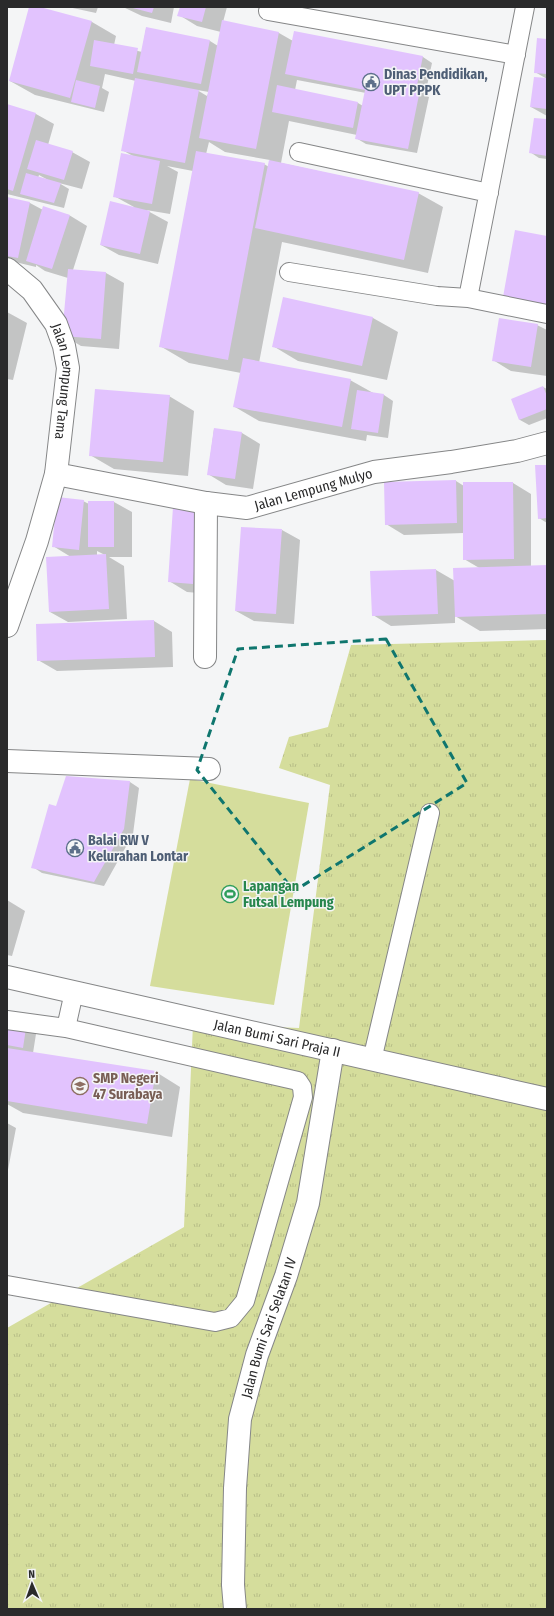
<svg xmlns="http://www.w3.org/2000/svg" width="554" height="1616" viewBox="0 0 554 1616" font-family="'Fira Sans Condensed',sans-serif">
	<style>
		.grass { fill: url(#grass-tufts) }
		.pitch { fill: #d5dd9c }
		.shadow { fill: #0003; fill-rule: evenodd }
		.building { fill: #e2c3fe }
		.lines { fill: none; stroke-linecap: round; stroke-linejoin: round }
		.lane-casing { stroke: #858687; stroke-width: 20 }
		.street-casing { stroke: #858687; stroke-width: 24 }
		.lane { stroke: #fff; stroke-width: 18 }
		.street { stroke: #fff; stroke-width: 22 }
		.marked { fill: none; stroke: #0f766e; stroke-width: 3; stroke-dasharray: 8 5; stroke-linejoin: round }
		.labels { text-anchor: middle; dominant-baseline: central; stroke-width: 3; stroke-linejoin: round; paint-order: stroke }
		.service-label { font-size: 14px; font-weight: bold; fill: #4e5e75; stroke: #f4f5f6; text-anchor: start }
		.street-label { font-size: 14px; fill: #2a2a2b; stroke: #f4f5f6 }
		.leisure-label { font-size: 14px; font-weight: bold; fill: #27864d; stroke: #f4f5f6; text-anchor: start }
		.education-label { font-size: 14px; font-weight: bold; fill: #785e54; stroke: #f4f5f6; text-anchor: start }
	</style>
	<defs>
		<pattern id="grass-tufts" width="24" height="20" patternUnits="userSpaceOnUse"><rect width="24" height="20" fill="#d5dd9c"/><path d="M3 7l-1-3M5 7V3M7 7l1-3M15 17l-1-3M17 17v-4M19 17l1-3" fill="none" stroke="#b7be87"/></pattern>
	</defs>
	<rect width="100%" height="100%" fill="#f4f5f6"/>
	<path class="grass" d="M547,640V1609H7V1328L184,1227L193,1024L299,1028L330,785L279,768L289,737L328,727L351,645Z"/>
	<path class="pitch" d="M190,779L309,803L274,1005L150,986Z"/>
	<path class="shadow" d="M30,7L92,22L116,36L114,45L142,52L146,29L210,41L218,46L221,32L197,26L179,15L181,7H227L223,22L279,33L293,41L423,57L432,63L425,95L429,97L417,153L366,144L356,138L357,135L289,121L281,163L418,193L443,207L428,273L282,242L259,363L350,380L375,394L384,395L393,401L388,438L367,435L366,441L259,421L235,407L241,373L189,363L160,346L193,171L167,166L178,172L170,214L146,210L168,222L158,264L119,255L101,245L134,207L114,196L133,156L122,150L136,81L105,74L102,88L109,92L104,112L35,95L10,81ZM297,80L366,93L363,106L358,103L295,90ZM197,90L209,92L207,96ZM209,142L225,152L270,160L269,167L264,164L206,154Z
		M68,7H98L96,13Z
		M123,7H174L171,23L142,16Z
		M547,40V79L535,72Z
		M547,79V116L531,107Z
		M7,105L36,114L54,124L48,145L72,152L90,162L82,189L59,183L69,189L64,208L7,194ZM39,175L48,180L38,178Z
		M547,120V159L539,158L530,152Z
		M7,198L30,203L43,210L69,215L87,226L73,270L106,273L124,283L119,349L81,346L63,335L68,278L45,271L36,265V267L7,260Z
		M284,298L373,318L398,332L387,380L298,361L273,346Z
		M7,312L27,323L13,380L7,379Z
		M537,325L547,330V376L511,371L493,360Z
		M543,387L547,389V418L529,425L520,420L512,400Z
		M169,396L194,411L188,476L114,469L90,455Z
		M214,429L242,433L260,444L253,489L226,485L208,474Z
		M547,466V523L539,518Z
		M456,481L464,486V483H513L531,494V567L547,566V629L480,631L455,616V623L391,626L373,615L436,570L455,581L481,569L464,559V533L404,535L386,524Z
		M83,501L89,504V502H114L132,512V557H109L124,566L127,619L68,622L50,612L71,557L53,546ZM97,551L105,555L97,556Z
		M199,510L211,594L187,592L169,581Z
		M282,530L300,540L294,624L254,621L236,611Z
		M154,621L172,632L173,667L57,671L38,660Z
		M130,782L139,788L133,834L104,886L42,873L33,867L56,807Z
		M7,900L25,911L12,956L7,955Z
		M7,1026L26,1029L36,1034L33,1053L156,1072L180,1087L172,1137L23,1113L7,1104Z
		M7,1123L16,1128L7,1175Z"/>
	<path class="building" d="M29,7H40L92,21L70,98L9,81Z
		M129,7H154L152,13Z
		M180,7H206L202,22L177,16Z
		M222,20L279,32L256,149L199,138Z
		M146,27L210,40L201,84L137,72Z
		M294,31L423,56L416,90H420L408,149L355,139L365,90L285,74Z
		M537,38L547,39V74L534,73Z
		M94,40L138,48L133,74L90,66Z
		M534,77L547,78V109L530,107Z
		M135,78L199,90L185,163L121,151Z
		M76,80L100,86L95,108L71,102Z
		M277,85L358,102L353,128L272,112Z
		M7,104L36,113L13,191L7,189Z
		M534,118L547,119V156L529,153Z
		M36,140L73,151L64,180L27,169Z
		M196,151L265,163L228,360L159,347Z
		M121,153L160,161L152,204L113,197Z
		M269,160L419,192L404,260L255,228Z
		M26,173L61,183L54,203L20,194Z
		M7,197L30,202L18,258L7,256Z
		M110,201L150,211L140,254L100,245Z
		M43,206L70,215L52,269L26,261Z
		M515,230L547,236V305L503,297Z
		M68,269L106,272L101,339L62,336Z
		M283,297L373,317L362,366L272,347Z
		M499,318L538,324L531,367L492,361Z
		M243,358L351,379L342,427L233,407Z
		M543,386L547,396V409L519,420L511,399Z
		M95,389L170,395L163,462L89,456Z
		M357,390L384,394L378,433L351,429Z
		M214,428L242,432L235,479L207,475Z
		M535,465H547V518L538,519Z
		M456,480L457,523L385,525L384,482Z
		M463,482H513L514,559L463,560Z
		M57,497L84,500L79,550L52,547Z
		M88,501H114V547H88Z
		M173,507L199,509L193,584L168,582Z
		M241,527L282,529L276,614L235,611Z
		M106,554L109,609L49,612L46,557Z
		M547,565V614L455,617L453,568Z
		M436,569L438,614L372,616L370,571Z
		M154,620L155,657L37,661L36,624Z
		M66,776L130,781L124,829L94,882L31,868L49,804L56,806Z
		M7,1025L26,1028L23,1048L7,1045Z
		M7,1048L156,1071L147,1124L7,1101Z"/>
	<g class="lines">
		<g class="lane-casing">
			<path id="lane" d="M268,11L516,55
				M299,152L489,193
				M289,272L437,296L468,298L547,314
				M468,298L525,7
				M7,1020L66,1028L298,1081L302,1087L303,1097L245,1301L231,1318L215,1322L7,1285
				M66,1028L74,992
				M372,1060L430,813"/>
		</g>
		<g class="street-casing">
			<g id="street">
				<path id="s1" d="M7,269L32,290L56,324L64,346L68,368L56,474L37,541L7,626"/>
				<path id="s2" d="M56,474L206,503L247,508L374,472L451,462L517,451L547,443"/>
				<path d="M205,657L206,503"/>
				<path d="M7,761L209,769"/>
				<path id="s3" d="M7,977L547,1099"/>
				<path id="s4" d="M235,1609L233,1585L235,1488L240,1419L257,1355L286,1276L308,1203L333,1050"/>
			</g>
		</g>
		<use href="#lane" class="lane"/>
		<use href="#street" class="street"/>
	</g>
	<path class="marked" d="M386,639L467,783L294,891L197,770L238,649Z"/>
	<defs>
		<g id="civic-ring" transform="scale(0.9)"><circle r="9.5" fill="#f4f5f6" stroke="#5c6f8a" stroke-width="1.5"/><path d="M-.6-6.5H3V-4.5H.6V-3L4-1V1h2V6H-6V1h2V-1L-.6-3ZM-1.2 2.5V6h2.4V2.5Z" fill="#5c6f8a"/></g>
		<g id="stadium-ring" transform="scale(0.9)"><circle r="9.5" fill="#f4f5f6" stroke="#2e9e5b" stroke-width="1.5"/><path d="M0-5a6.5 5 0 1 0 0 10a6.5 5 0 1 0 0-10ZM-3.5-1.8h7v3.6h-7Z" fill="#2e9e5b"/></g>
		<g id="school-ring" transform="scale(0.9)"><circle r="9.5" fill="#f4f5f6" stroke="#8d6e63" stroke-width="1.5"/><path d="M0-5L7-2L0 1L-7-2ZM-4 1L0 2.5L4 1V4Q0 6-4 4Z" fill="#8d6e63"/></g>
	</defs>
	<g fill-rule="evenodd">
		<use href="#civic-ring" x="371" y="82"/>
		<use href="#civic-ring" x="75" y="848"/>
		<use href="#stadium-ring" x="230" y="894"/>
		<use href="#school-ring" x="80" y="1086"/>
	</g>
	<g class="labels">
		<g class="service-label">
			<text x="384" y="74">Dinas Pendidikan,<tspan x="384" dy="16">UPT PPPK</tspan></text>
			<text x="88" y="840">Balai RW V<tspan x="88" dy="16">Kelurahan Lontar</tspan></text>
		</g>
		<g class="street-label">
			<text stroke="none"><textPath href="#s1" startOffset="133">Jalan Lempung Tama</textPath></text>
			<text stroke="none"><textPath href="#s2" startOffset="263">Jalan Lempung Mulyo</textPath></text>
			<text stroke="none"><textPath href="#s3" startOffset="277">Jalan Bumi Sari Praja II</textPath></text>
			<text stroke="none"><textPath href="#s4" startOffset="286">Jalan Bumi Sari Selatan IV</textPath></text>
		</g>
		<g class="leisure-label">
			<text x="243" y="886">Lapangan<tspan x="243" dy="16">Futsal Lempung</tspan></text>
		</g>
		<g class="education-label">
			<text x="93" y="1078">SMP Negeri<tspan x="93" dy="16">47 Surabaya</tspan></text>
		</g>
	</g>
	<rect width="554" height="1616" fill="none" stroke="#2a2a2b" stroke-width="16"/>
	<g transform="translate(32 1584) rotate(358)" stroke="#f4f5f6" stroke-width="3" paint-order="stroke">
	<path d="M0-3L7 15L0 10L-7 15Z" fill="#2a2a2b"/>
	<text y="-6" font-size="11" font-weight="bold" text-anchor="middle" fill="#2a2a2b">N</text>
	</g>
</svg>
